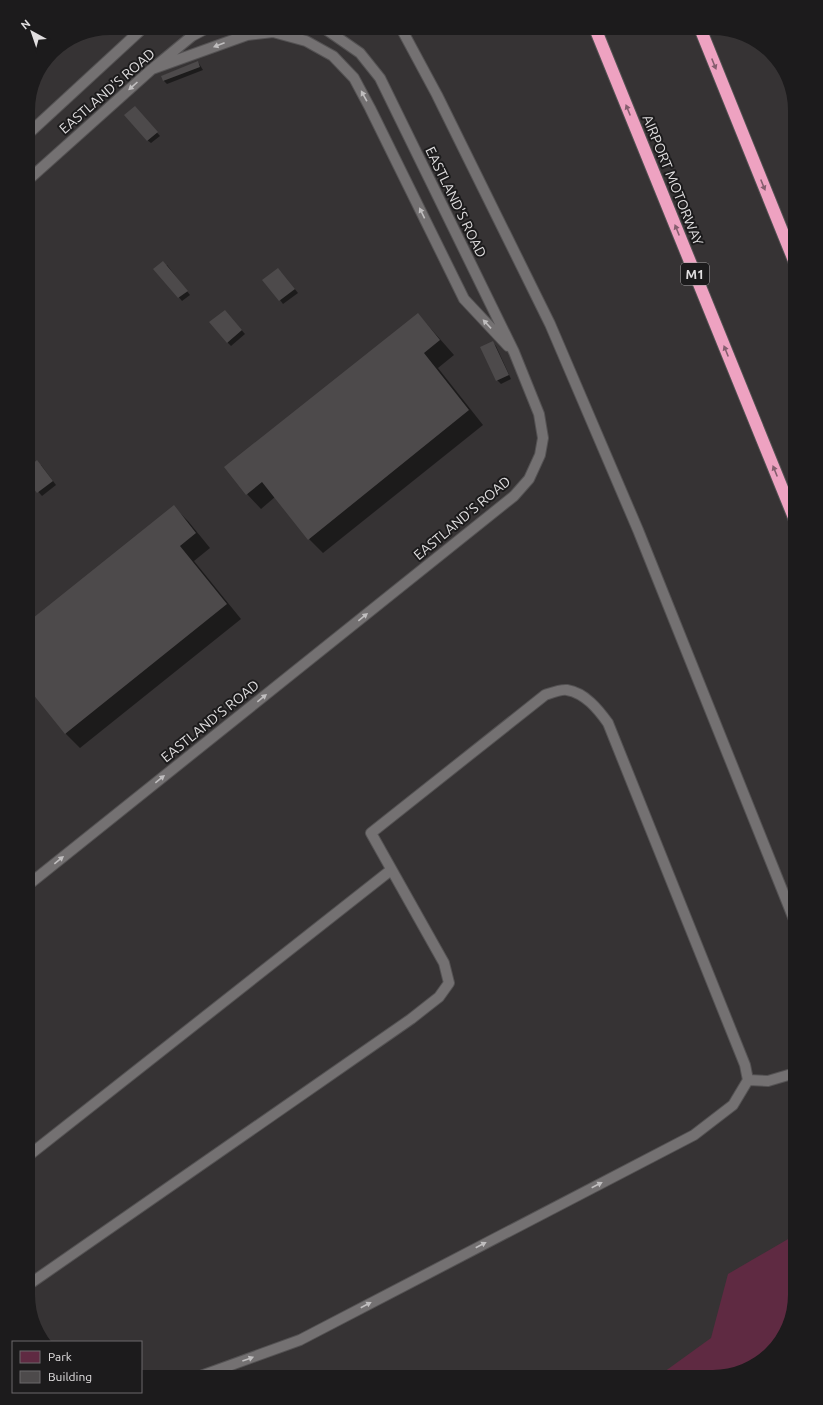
<svg xmlns="http://www.w3.org/2000/svg" width="823" height="1405" viewBox="0 0 823 1405" font-family="Ubuntu,sans-serif">
	<style>
		.green { fill: #5f2a42 }
		.shadow { fill: #0007 }
		.building { fill: #4d4a4b }
		.lines { fill: none; stroke-linecap: round; stroke-linejoin: round }
		.service-casing { stroke: #545253; stroke-width: 12 }
		.motorway-casing { stroke: #545253; stroke-width: 14 }
		.service { stroke: #747172; stroke-width: 10 }
		.motorway { stroke: #eea2c1; stroke-width: 12 }
		.oneway { fill: #c0bebf }
		.oneway2 { fill: #855e6e }
		.labels { text-anchor: middle; dominant-baseline: central; stroke-width: 4; stroke-linejoin: round; paint-order: stroke }
		.shield { fill: #1c1b1c; stroke: #a6a4a5; stroke-width: 1 }
		.shield-label { font-size: 13px; font-weight: bold; fill: #e1dfe0 }
		.street-label { font-size: 14px; fill: #e1dfe0; stroke: #1c1b1c }
	</style>
	<rect width="100%" height="100%" fill="#363334"/>
	<path class="green" d="M795,1235V1295L781,1340L749,1369L713,1377H657L711,1338L728,1274Z"/>
	<path class="shadow" d="M198,62L203,70L167,84L164,81L162,76Z
		M138,111L160,136L151,143L147,140Z
		M167,265L190,295L182,301L155,269Z
		M281,272L298,293L283,304L280,300Z
		M418,314L454,355L438,368L483,425L323,553L309,539L275,497L261,509L247,494Z
		M228,315L245,334L231,346L227,342Z
		M492,342L496,346L511,379L501,384L497,380Z
		M41,465L56,485L42,496L28,480Z
		M174,507L188,521L210,548L194,561L241,619L80,748L66,734L31,690L28,693V623Z"/>
	<path class="building" d="M198,61L200,67L163,81L161,76Z
		M135,106L158,132L147,141L124,115Z
		M163,261L188,291L178,298L153,269Z
		M278,268L295,289L279,301L262,280Z
		M225,310L242,330L227,343L209,322Z
		M418,313L440,340L424,353L469,410L308,540L262,482L246,495L224,467Z
		M493,341L509,375L496,381L480,347Z
		M37,460L53,481L37,493L28,482V468Z
		M174,505L196,533L180,546L227,604L65,734L28,688V622Z"/>
	<g class="lines">
		<g class="service-casing">
			<path id="service" d="M401,28L437,95L550,324L638,530L795,922
				M152,69L247,35L273,32L306,41L333,56L354,78L370,108L464,299L508,346
				M28,134L143,28
				M28,180L152,69L192,36L207,28
				M28,885L514,496L529,479L540,455L543,438L539,414L514,352L380,78L360,53L324,28
				M748,1080L768,1081L795,1073
				M28,1156L391,870
				M28,1285L411,1019L439,997L449,983L444,963L371,833L545,695C551,693 561,689 567,690C585,693 598,709 608,723L745,1065L748,1080L733,1105L694,1135L300,1340L198,1377"/>
		</g>
		<g class="motorway-casing">
			<path id="motorway" d="M595,28L795,520
				M700,28L795,263"/>
		</g>
		<use href="#service" class="service"/>
		<use href="#motorway" class="motorway"/>
	</g>
	<defs><path id="oneway-solid" d="M-6-.8H1V-3.2L6.5 0L1 3.2V.8H-6Z"/></defs>
	<g class="oneway">
		<use href="#oneway-solid" transform="translate(219 45) rotate(159)"/>
		<use href="#oneway-solid" transform="translate(133 86) rotate(138)"/>
		<use href="#oneway-solid" transform="translate(364 96) rotate(-119)"/>
		<use href="#oneway-solid" transform="translate(422 213) rotate(-116)"/>
		<use href="#oneway-solid" transform="translate(487 324) rotate(-133)"/>
		<use href="#oneway-solid" transform="translate(363 617) rotate(-39)"/>
		<use href="#oneway-solid" transform="translate(262 698) rotate(-39)"/>
		<use href="#oneway-solid" transform="translate(160 779) rotate(-39)"/>
		<use href="#oneway-solid" transform="translate(59 860) rotate(-39)"/>
		<use href="#oneway-solid" transform="translate(597 1185) rotate(-27)"/>
		<use href="#oneway-solid" transform="translate(481 1245) rotate(-28)"/>
		<use href="#oneway-solid" transform="translate(366 1305) rotate(-28)"/>
		<use href="#oneway-solid" transform="translate(248 1359) rotate(-20)"/>
	</g>
	<g class="oneway2">
		<use href="#oneway-solid" transform="translate(714 64) rotate(68)"/>
		<use href="#oneway-solid" transform="translate(628 110) rotate(-112)"/>
		<use href="#oneway-solid" transform="translate(763 185) rotate(68)"/>
		<use href="#oneway-solid" transform="translate(677 230) rotate(-112)"/>
		<use href="#oneway-solid" transform="translate(726 351) rotate(-112)"/>
		<use href="#oneway-solid" transform="translate(775 471) rotate(-112)"/>
	</g>
	<g class="labels">
		<rect class="shield" x="681" y="263" width="28" height="22" rx="3"/>
		<g class="shield-label">
			<text x="695" y="274">M1</text>
		</g>
		<g class="street-label">
			<text transform="translate(107 91) rotate(-41)">EASTLAND'S ROAD</text>
			<text transform="translate(673 180) rotate(68)">AIRPORT MOTORWAY</text>
			<text transform="translate(456 202) rotate(64)">EASTLAND'S ROAD</text>
			<text transform="translate(462 518) rotate(-40)">EASTLAND'S ROAD</text>
			<text transform="translate(210 721) rotate(-39)">EASTLAND'S ROAD</text>
		</g>
	</g>
	<path d="M0 0H823V1405H0ZM110 35H713A75 75 0 0 1 788 110V1295A75 75 0 0 1 713 1370H110A75 75 0 0 1 35 1295V110A75 75 0 0 1 110 35Z" fill="#1c1b1c" fill-rule="evenodd"/>
	<rect x="12" y="1341" width="130" height="52" fill="#1c1b1c" stroke="#6b696a"/>
	<rect x="20" y="1351" width="20" height="12" fill="#5f2a42" stroke="#6b696a"/>
	<text x="48" y="1361" font-size="12" fill="#e1dfe0">Park</text>
	<rect x="20" y="1371" width="20" height="12" fill="#4d4a4b" stroke="#6b696a"/>
	<text x="48" y="1381" font-size="12" fill="#e1dfe0">Building</text>
	<g transform="translate(32 32) rotate(320)" stroke="#1c1b1c" stroke-width="3" paint-order="stroke">
	<path d="M0-3L7 15L0 10L-7 15Z" fill="#e1dfe0"/>
	<text y="-6" font-size="11" font-weight="bold" text-anchor="middle" fill="#e1dfe0">N</text>
	</g>
</svg>
